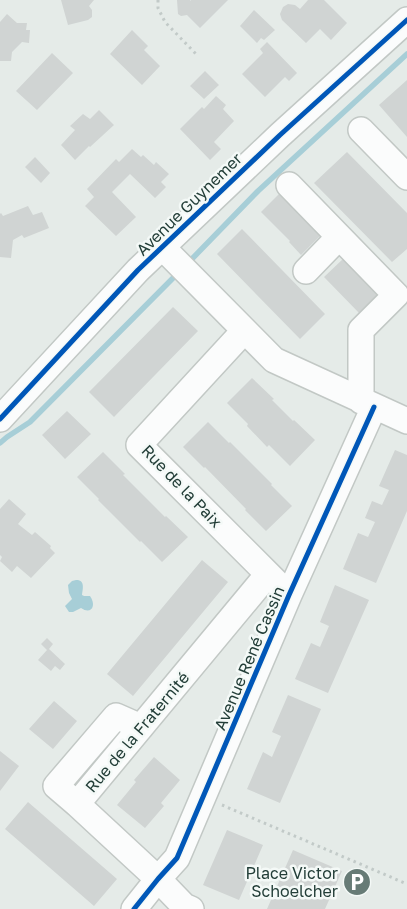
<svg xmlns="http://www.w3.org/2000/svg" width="407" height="909" viewBox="0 0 407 909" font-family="'Golos Text',sans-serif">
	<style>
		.water { fill: #a7ced7 }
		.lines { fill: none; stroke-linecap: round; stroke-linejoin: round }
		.stream { stroke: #a7ced7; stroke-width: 5.5 }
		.building { fill: #d0d4d3 }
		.minor-casing { stroke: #c2c8c5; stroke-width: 28 }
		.path { stroke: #c2cac8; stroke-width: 3; stroke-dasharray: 2.5 4; stroke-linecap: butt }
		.minor { stroke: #fbfcfc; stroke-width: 25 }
		.cycleway-casing { stroke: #f4f9f7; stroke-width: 8 }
		.cycleway { stroke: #0057b8; stroke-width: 5 }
		.labels { text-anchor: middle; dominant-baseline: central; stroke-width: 5; stroke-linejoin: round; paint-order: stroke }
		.street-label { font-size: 16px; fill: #233e38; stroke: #f4f9f7 }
		.poi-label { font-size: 16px; fill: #233e38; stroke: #f4f9f7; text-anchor: end }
	</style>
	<rect width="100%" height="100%" fill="#e5ebe8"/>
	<path class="water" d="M76,580C85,580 83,588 82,595L84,596H90C97,606 91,615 81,608L73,612H69L65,606L72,599L69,593L68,585L72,581Z"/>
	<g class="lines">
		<path class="stream" d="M187,264L258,191L407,54
			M0,443L7,437L30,422L179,272"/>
	</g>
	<path class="building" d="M61,0H94L89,6L92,10V17L88,20L68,25Z
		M177,0H190V1L191,0H228L200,28L187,15L181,16L178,14Z
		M308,0H324L347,23L331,40L320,29L306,43L282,20L280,14L283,7L288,4L295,5L300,9Z
		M254,10L275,30L264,40L261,38L257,43L240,26Z
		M7,14L17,23H27L26,30H30L29,43L22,42L12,52L11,61H0V22Z
		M132,30L148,46L144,50L160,66L142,85L110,54Z
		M267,42L297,73L289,81L285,77L265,97L242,74L263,53L260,49Z
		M52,53L73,73L37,110L16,91Z
		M205,71L219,85L204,99L190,86Z
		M407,80V137L379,105Z
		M216,96L226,105L223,109L234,121L214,142L221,149L210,160L180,129L202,107L204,109Z
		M99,110L114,125L90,147L89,146L75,160L61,145L75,130L70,126L83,114L90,119Z
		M132,149L141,157L143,155L154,165L156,162L169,174L161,182L166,187L155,198L130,174L112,192L136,217L116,236L85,206L94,197L87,189L116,159L119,162Z
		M347,152L407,213V249L392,262L314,183Z
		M35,157L50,173L41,183L25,167Z
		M283,190L324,232L301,255L289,242L290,241L261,212Z
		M28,206L33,215L42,212L49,228L24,238L22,235L13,240L11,258L0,257V214L1,213L3,216Z
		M242,229L325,314L300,339L217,254Z
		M344,258L380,295L360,314L324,277Z
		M173,307L198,331L114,417L89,392Z
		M252,378L274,399L272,400L293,421L294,420L315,440L290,466L269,445L267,447L247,426L248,424L227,403Z
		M67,411L91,434L65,459L42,435Z
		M208,422L229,443L230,442L272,484L271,485L292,506L266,531L245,510L246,509L205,467L204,468L183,447Z
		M395,450L407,455V511L376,583L343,569L358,533L368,537L375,522L365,518L372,501L382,505L389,490L379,486Z
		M103,452L125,474L123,475L165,517L166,516L188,537L162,562L141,541L140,542L98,500L99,499L77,477Z
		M9,499L26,514L18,524L32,535L35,532L51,546L50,548L55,553L31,578L17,566L12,572L0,561L2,557L0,555V509Z
		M202,560L228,582L133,696L107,674Z
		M335,585L369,600L328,693L295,679L311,643L320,647L329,626L320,622Z
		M47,638L53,644L49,649L65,664L60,670L55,666L51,671L38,660L47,650L41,644Z
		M288,695L321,709L280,803L247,789L263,752L272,757L281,736L272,732Z
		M54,701L77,721L53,749L29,729Z
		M0,751L19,766L0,791Z
		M154,757L180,780L161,803L164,806L145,828L117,805L136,782L134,780Z
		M28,802L117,879L94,906L5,829Z
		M227,830L263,845L239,900L203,885Z
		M293,850L342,871L325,909H267Z"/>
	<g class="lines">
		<g class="minor-casing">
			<path id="minor" d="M361,130L407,177
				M289,185L396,295L361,330V401
				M162,247L274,360L407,421
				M306,271L339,237
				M244,331L139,445L279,585
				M0,419L138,270L280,135L407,20
				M77,804L56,786L116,716L141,727
				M134,909L158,879L177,858L289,595L374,407
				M191,909L184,906L158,879L77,804L268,574"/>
		</g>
		<path class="path" d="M158,0V8L165,22L197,55
			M222,805L407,884"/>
		<use href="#minor" class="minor"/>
		<g class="cycleway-casing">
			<path id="cycleway" d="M0,419L138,270L280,135L407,20
				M134,909L158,879L177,858L289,595L374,407"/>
		</g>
		<use href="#cycleway" class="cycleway"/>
	</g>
	<defs>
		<g id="parking-disc" transform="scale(1.4375)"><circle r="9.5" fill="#677b76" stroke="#f4f9f7"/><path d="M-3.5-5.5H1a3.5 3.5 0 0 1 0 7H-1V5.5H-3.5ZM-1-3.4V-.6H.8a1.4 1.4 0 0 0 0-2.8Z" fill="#fff"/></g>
	</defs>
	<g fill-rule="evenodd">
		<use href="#parking-disc" x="357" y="882"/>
	</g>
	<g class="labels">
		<g class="street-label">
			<text transform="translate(189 204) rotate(-44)">Avenue Guynemer</text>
			<text transform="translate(182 486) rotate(46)">Rue de la Paix</text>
			<text transform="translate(249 658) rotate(-67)">Avenue René Cassin</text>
			<text transform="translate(137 732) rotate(-50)">Rue de la Fraternité</text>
		</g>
		<g class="poi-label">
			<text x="338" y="873">Place Victor<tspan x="338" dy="18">Schoelcher</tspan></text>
		</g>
	</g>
</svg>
